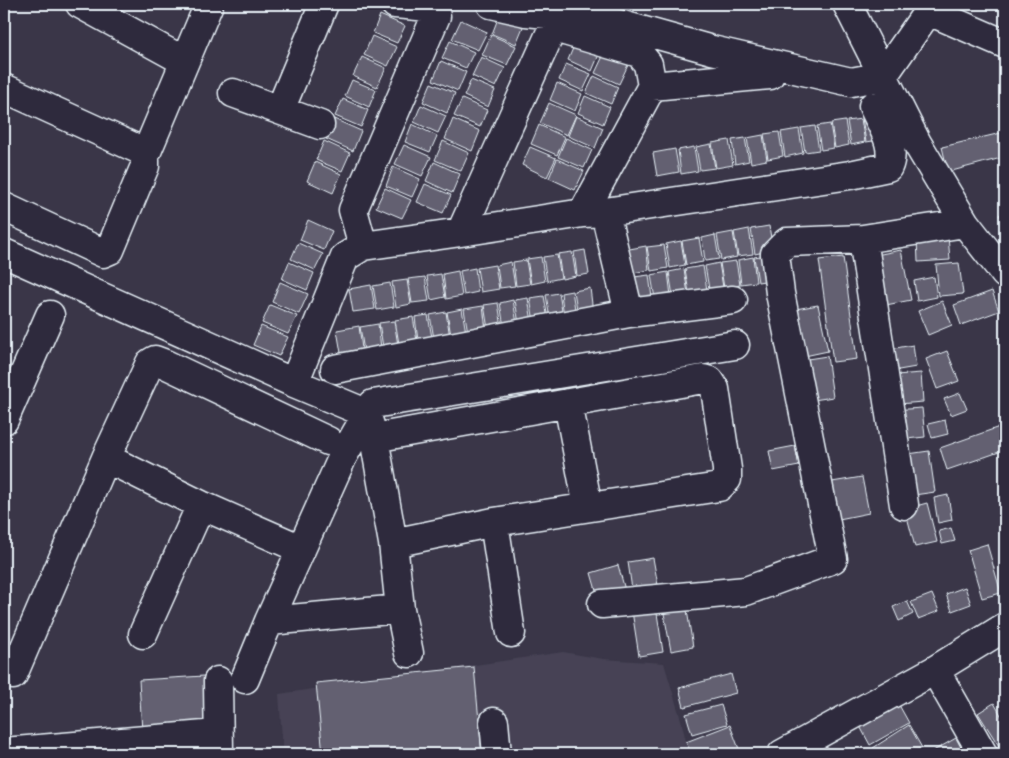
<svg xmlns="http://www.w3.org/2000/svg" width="1009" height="758" viewBox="0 0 1009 758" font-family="Mali,sans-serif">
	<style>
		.built { fill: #464354 }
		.building { fill: #636171; stroke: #e8f1f8 }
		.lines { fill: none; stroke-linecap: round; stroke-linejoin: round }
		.minor-casing { stroke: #e8f1f8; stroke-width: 31 }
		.minor { stroke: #2f2a3d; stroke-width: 28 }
	</style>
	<rect width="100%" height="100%" fill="#3a3648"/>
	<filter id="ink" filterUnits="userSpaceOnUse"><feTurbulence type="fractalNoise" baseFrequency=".02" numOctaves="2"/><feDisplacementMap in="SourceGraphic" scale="10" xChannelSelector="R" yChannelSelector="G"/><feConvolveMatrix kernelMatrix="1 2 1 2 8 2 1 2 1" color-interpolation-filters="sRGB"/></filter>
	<g filter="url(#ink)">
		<path class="built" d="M563,652L603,659L664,663L681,720L689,754H283L279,694Z"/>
		<path class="building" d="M380,15L405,26L397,43L373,33Z
			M499,16L523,27L516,44L492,34Z
			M461,20L487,32L478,50L452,39Z
			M491,35L516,46L507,65L482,55Z
			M372,36L397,47L388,66L364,55Z
			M450,41L474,52L466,68L442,58Z
			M576,41L600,52L592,71L568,60Z
			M604,54L628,65L619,84L595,73Z
			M362,57L386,68L377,87L353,76Z
			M481,57L505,68L496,87L472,76Z
			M441,61L466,72L458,91L433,80Z
			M566,64L591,74L583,91L559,80Z
			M594,76L618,87L611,104L586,93Z
			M352,80L376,90L369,107L345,96Z
			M471,80L495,90L488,107L464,96Z
			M431,83L455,93L447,113L423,102Z
			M557,83L582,94L575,111L550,100Z
			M585,96L610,107L603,124L578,113Z
			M343,99L368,110L361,127L335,116Z
			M462,99L487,110L480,127L454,116Z
			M549,103L576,115L567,135L540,123Z
			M421,105L446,116L438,133L414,122Z
			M576,116L603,128L595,148L568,136Z
			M876,116L880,140L866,142L862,118Z
			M334,119L361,131L353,151L326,139Z
			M453,119L480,131L472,151L445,139Z
			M861,119L865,142L851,145L847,121Z
			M845,121L849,145L835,148L831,123Z
			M412,124L437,136L430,152L405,142Z
			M830,124L834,148L821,150L817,126Z
			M539,125L565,137L557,155L531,144Z
			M815,126L819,150L805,152L801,128Z
			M799,129L803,153L785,157L781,132Z
			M779,132L783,156L768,159L764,134Z
			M1001,133L1005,150V157L948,172L942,147Z
			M763,135L767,160L751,163L747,138Z
			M566,138L592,150L584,168L558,157Z
			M745,138L749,161L735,164L732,140Z
			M729,140L733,165L716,168L712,143Z
			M324,141L350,153L342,171L316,160Z
			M443,141L469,153L461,171L435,160Z
			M711,144L715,168L700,170L696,147Z
			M404,145L431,157L422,176L395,164Z
			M530,147L556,158L547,177L522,165Z
			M694,147L698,171L681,174L678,150Z
			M675,149L679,172L657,176L653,153Z
			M557,159L584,171L575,190L549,178Z
			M315,162L341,174L333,193L307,181Z
			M434,162L460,174L452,193L426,181Z
			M393,167L420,179L412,197L386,186Z
			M425,184L451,195L443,213L417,202Z
			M385,188L411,200L402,218L376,207Z
			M1005,211V226L999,215Z
			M308,220L332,231L324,250L300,240Z
			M769,226L773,250L755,254L751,229Z
			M749,229L753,254L738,256L734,232Z
			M733,232L737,257L721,260L717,235Z
			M715,235L719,259L705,261L702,238Z
			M948,236L950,260L918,262L917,238Z
			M699,238L703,262L686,265L682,241Z
			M681,241L685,265L670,268L666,244Z
			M298,243L323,254L315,270L291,259Z
			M664,245L668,268L651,271L647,247Z
			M646,246L649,270L627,274L624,250Z
			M585,250L589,274L577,276L574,252Z
			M901,250L911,300L886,305L876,255Z
			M572,252L576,276L562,279L558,254Z
			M773,254L777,279L758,282L754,257Z
			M557,255L561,278L547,281L543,257Z
			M541,257L545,281L531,284L527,259Z
			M753,257L756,282L741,284L738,260Z
			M843,257L857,359L833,362L819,260Z
			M526,260L530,284L516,286L513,262Z
			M736,261L740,285L724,288L720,263Z
			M289,262L314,273L307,290L282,279Z
			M511,262L515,286L500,288L497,265Z
			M719,263L723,287L709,289L705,266Z
			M959,263L963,294L939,296L936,265Z
			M495,265L499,289L481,292L477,268Z
			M703,266L707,290L689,293L685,269Z
			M475,268L478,292L464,295L460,271Z
			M684,269L688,293L673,296L669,272Z
			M458,271L462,296L446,299L443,274Z
			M668,272L671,296L655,299L651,275Z
			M441,274L445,297L431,300L427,276Z
			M649,275L652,298L630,302L627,278Z
			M425,277L429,301L412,303L408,279Z
			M934,277L937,297L917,301L914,281Z
			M407,280L411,304L396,307L392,282Z
			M280,282L308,294L299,314L272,302Z
			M390,283L394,307L377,310L373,286Z
			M371,285L375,309L353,312L349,289Z
			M590,288L593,312L578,315L574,291Z
			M572,291L576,315L564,317L561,293Z
			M992,291L999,311L961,325L954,305Z
			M559,293L563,317L550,319L546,295Z
			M544,296L548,319L534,322L530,298Z
			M528,298L532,322L519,324L515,300Z
			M513,300L517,324L504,327L500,303Z
			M942,301L952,325L928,335L918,311Z
			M498,303L502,327L488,329L484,305Z
			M270,305L297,316L288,334L262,323Z
			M818,305L828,351L800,357L790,310Z
			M483,306L486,330L468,333L464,309Z
			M462,309L466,333L451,336L447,312Z
			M446,312L450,337L434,339L430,315Z
			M428,315L432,338L418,341L415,317Z
			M413,317L417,341L399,344L395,320Z
			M394,321L398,345L383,347L379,323Z
			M378,324L381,348L364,351L360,327Z
			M261,326L288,337L279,356L253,345Z
			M359,326L362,349L341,353L337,330Z
			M913,345L916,367L893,371L890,349Z
			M947,351L959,381L937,389L926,359Z
			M827,356L833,397L807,401L801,360Z
			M921,373L923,402L898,404L896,375Z
			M960,393L967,409L951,415L944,399Z
			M922,408L925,437L897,440L893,410Z
			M945,420L948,434L932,438L928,424Z
			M1005,425V450L947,470L940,448Z
			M795,446L799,466L773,471L769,451Z
			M929,451L935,492L907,496L901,455Z
			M862,477L869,513L839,519L832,482Z
			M948,495L952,520L938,523L934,498Z
			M927,503L937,542L915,547L905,509Z
			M951,528L955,541L942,544L939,531Z
			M987,544L1001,593L982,598L968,550Z
			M653,558L659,591L633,596L628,562Z
			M618,565L625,590L598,597L591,573Z
			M965,587L971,604L952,611L946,594Z
			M932,594L939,611L918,619L911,602Z
			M907,601L913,614L899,621L893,607Z
			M686,604L693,647L671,651L663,608Z
			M656,607L663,652L639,656L632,611Z
			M474,667L482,754H323L316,683Z
			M731,674L736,693L684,707L679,688Z
			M204,676L206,728L142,732L139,680Z
			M894,696L909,723L870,745L855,717Z
			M994,703L1005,722V753L1004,754L978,713Z
			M721,705L727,724L692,734L686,714Z
			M730,725L739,749L727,754H691L686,742Z
			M909,725L922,748L912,754H877L873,748Z
			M956,738L964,753L961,754H928Z"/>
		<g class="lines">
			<g class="minor-casing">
				<path id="minor" d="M80,4L184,61
					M491,4L526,12L601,19L712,50L851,82L883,76L927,13L931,12L1005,44
					M847,4L917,143L965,223L1005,274
					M652,86L770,75
					M4,88L140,150L145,156V166L110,250L103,253L4,207
					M233,93L320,125
					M280,110L324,4
					M145,156L209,4
					M605,212L629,313
					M461,232L549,36L551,33L558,29L639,53L648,64L652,86L583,213
					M863,239L904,505
					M363,246L461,232L583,213L605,212L850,175L888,167C897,146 881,125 873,106
					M4,253L294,383L366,413L374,438L393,543L400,609L409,653
					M335,369L629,313L733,300
					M294,383L345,257L363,246L353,210L436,16L434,10L429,7L395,4
					M568,403L588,507
					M4,420L50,315
					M374,438L703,379L710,381L715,389L727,469V479L719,487L494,522L393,543
					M106,458L201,505L301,549
					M494,522L511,633
					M602,604L746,591L833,559L780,293L775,254L787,242L863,239L965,223
					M269,621L343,456L373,404L735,345
					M143,634L201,505
					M935,670L983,754
					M13,675L106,458L150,363L155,360L163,363L328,441
					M245,679L269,621L400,609
					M218,681L219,754
					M494,722L497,754
					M4,752L217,734
					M782,754L935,670L1005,627"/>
			</g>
			<use href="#minor" class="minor"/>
		</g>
	</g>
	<rect width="1009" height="758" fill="none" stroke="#2f2a3d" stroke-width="20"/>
	<rect x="10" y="10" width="989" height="738" fill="none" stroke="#e8f1f8" stroke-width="2" filter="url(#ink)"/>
</svg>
